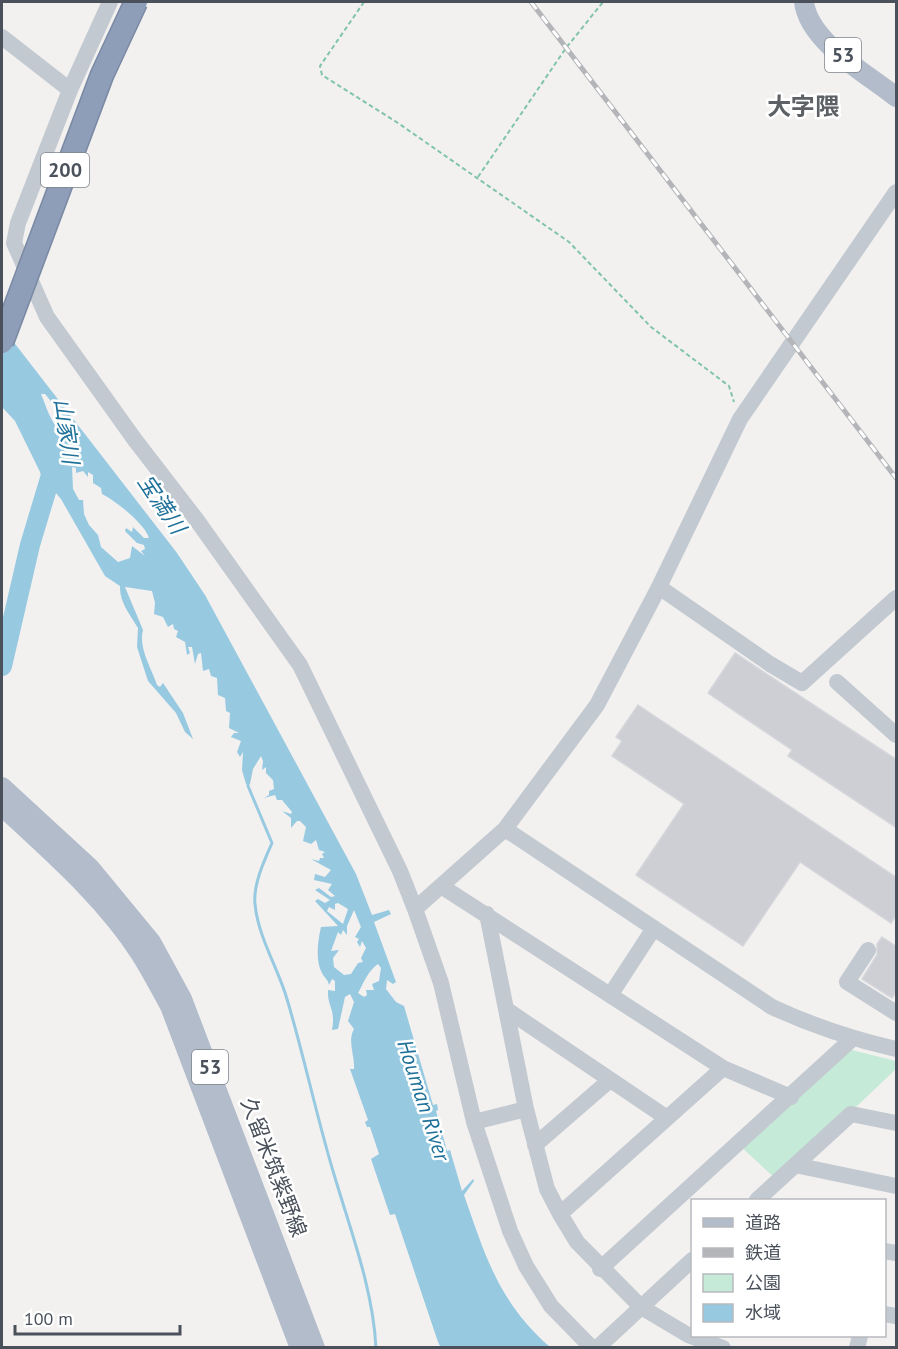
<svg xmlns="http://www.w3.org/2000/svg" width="898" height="1349" viewBox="0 0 898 1349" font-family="'PT Sans','Noto Sans JP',sans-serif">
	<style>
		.green { fill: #c5ead8 }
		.water { fill: #97c9e1; fill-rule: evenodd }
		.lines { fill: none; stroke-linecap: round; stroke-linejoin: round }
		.stream { stroke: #97c9e1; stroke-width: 3 }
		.river { stroke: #97c9e1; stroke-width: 20 }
		.building { fill: #cecfd4; stroke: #d5d6db; stroke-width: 1.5 }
		.path { stroke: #81c4ab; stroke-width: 2; stroke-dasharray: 4.5 3; stroke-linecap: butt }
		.minor { stroke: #c3c9d0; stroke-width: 16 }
		.major { stroke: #b3bccb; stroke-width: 20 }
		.rail-casing { stroke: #b3b5b9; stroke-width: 5 }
		.rail { stroke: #fff; stroke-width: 3; stroke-dasharray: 9; stroke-linecap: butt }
		.highway-bridge-casing { stroke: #7a89a4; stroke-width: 25; stroke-linecap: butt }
		.highway-bridge { stroke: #8e9db8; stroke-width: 22 }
		.labels { text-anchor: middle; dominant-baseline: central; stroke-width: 5; stroke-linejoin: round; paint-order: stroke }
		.shield { fill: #fff; stroke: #80858c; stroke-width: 1.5 }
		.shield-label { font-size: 20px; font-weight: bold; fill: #4a515b }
		.street-label { font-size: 21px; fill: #4a515b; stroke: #fff }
		.water-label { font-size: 22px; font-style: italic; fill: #1f7199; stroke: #fff }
		.quarter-label { font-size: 24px; font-weight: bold; fill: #5d6064; stroke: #fff }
	</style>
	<rect width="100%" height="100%" fill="#f2f1f0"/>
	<path class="green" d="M844,1048L896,1061V1069L778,1181L738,1144Z"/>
	<path class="water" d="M2,327L177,553L205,595L356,874L372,915L389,910L391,914L374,922L396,982L393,984L387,980L386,989L396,1002L404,1006L433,1105L437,1104L438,1110L436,1111L447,1151L450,1150L462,1191L473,1179L474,1181L464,1195C486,1258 499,1302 550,1347L441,1348L438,1342L395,1214L390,1215L371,1159L379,1154L370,1127H367L365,1122L368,1120L350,1069H354C355,1055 347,1041 354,1029L348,1021L354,1002L350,994L345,997L338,1029L332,1030C336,1008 327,1007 328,990L335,991V981L332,979L329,985C328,979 325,979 322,973C315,961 318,940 321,927L338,926L315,901L318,899L325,903L330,900L315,890L319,888L331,897L335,896L328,890L332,884L314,880L315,874L325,877L331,870L311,859L319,861L320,858H324L322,854L325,852L319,850L316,840L311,844L303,841L306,827L300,821H297L291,828V818L282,811L291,814L292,812L282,800H277L275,795L264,798L269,795V791L274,789L273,780L266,773V767L262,770L263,761L261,756L253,769L250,784H246L242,770L243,752L240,757L237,752L241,741L231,737L234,733H239L229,728L230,713L226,711L225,698L218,695L217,678L211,676L209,669L203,671L201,653L198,654L195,664L192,647H188L190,653L187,655L185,642L176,637L178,631L174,629L173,624L168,627L163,617L154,614L155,603L152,591L125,587L143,630C138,648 152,669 157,685L160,687L163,683L183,713L193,739L185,732L176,713L148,681L137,647L138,628C131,616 119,602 120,586L105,576L61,499L42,476L15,421L2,407ZM41,394H45L77,433L69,428H62V439L53,431L57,432V428C49,417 46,406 41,394ZM72,467L76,468V473L83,471L88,477V472L93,475V483L101,488L102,494C116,501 145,524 149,538H144L133,527L132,532L126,528L125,531L137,543L144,545L145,549L141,551L145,556L132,546L130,558L118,562L101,547L98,535L89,525L84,514L83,500H79L73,489ZM338,903L348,909L343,924L327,911L329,907L335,910V904ZM354,910L361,927L355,937L359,939L357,942L360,947L362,941L366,948L361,958L363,962L358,963L351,974L344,975L334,967L333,958L339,950L331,951L338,932L341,935L343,930L347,935V926ZM378,964L381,968L379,981L372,984L374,990H366L367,995L364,997L358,993C364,982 368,971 378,964Z"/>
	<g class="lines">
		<path class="stream" d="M248,765L249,750
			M248,780V786L272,843C264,861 253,885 255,904C258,937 278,968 287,999C304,1056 316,1114 333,1171C350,1229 373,1288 376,1348"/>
		<path class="river" d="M2,666L30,545L51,475L48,458"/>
	</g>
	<path class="building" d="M735,653L897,760V828L788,756L792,750L708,693Z
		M638,705L897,878V914L891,923L800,862L743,946L636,875L684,804L612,756L622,741L616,737Z
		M882,937L897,947V991L892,998L862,979L877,955V944Z"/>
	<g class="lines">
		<path class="path" d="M364,2L320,66L322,75L398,123L569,242L651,327L729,386L734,402
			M478,177L566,48L603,2"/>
		<path class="minor" d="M110,2L70,90L18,223L14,243L47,317L135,440L196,519L300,665L400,871L415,909L441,983L474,1122L510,1231L526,1266L551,1306L592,1348
			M2,37L70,90
			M659,587L770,664L802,683L896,598
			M837,682L896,735
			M505,829L772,1007C813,1026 852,1039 896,1049
			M441,886L723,1068L791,1097
			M415,909L505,829L597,705L659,587L740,419L896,192
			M487,914L526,1109L547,1189L560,1214L577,1242L641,1307L688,1335L723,1348
			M868,950L847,982L896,1013
			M611,994L654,928
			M507,1010L667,1118
			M474,1122L526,1109
			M535,1145L610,1080
			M795,1165L896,1186
			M757,1200L851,1114L896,1123
			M560,1214L723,1068
			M884,1251L896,1253
			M600,1269L852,1039
			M884,1314L896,1316
			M597,1348L692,1260
			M857,1348L860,1336"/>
		<path class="major" d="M804,2C809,42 866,73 896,97
			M2,787L90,868L151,942L182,999L315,1348
			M2,806C50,851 104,897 140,953C151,970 160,988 170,1006L300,1348"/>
		<g class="rail-casing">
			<path id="rail" d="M531,2L896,478"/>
		</g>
		<use href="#rail" class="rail"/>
		<g class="highway-bridge-casing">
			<path id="highway-bridge" d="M2,342L102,75L136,2"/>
		</g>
		<use href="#highway-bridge" class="highway-bridge"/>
	</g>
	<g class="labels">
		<g class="shield">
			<rect x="825" y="38" width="36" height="34" rx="4.5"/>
			<rect x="41" y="153" width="48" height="34" rx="4.5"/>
			<rect x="192" y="1050" width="36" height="34" rx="4.5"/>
		</g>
		<g class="shield-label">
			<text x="843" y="55">53</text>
			<text x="65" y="170">200</text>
			<text x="210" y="1067">53</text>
		</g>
		<g class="street-label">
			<text transform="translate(274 1167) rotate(69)">久留米筑紫野線</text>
		</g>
		<g class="water-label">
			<text transform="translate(67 431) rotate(82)">山家川</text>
			<text transform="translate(162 504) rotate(56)">宝満川</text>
			<text transform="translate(424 1100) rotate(72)">Houman River</text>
		</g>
		<g class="quarter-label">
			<text x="803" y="106">大字隈</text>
		</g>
	</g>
	<rect width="898" height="1349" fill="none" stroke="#4a515b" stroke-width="6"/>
	<rect x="691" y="1199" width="195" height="138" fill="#ffffff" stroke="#b7b9bd" stroke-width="1.5"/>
	<rect x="703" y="1218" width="30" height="9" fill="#b3bccb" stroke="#b7b9bd" stroke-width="1.5"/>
	<text x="745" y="1229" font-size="18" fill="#4a515b">道路</text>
	<rect x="703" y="1248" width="30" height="9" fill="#b3b5b9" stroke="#b7b9bd" stroke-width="1.5"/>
	<text x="745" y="1259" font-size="18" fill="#4a515b">鉄道</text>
	<rect x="703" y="1274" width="30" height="18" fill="#c5ead8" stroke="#b7b9bd" stroke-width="1.5"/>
	<text x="745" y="1289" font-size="18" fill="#4a515b">公園</text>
	<rect x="703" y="1304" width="30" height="18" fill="#97c9e1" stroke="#b7b9bd" stroke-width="1.5"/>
	<text x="745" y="1319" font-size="18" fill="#4a515b">水域</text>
	<path d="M15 1325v9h165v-9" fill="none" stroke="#4a515b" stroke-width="3"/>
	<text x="24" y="1325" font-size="18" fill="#4a515b" stroke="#ffffff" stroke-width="4.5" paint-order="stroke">100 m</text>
</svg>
